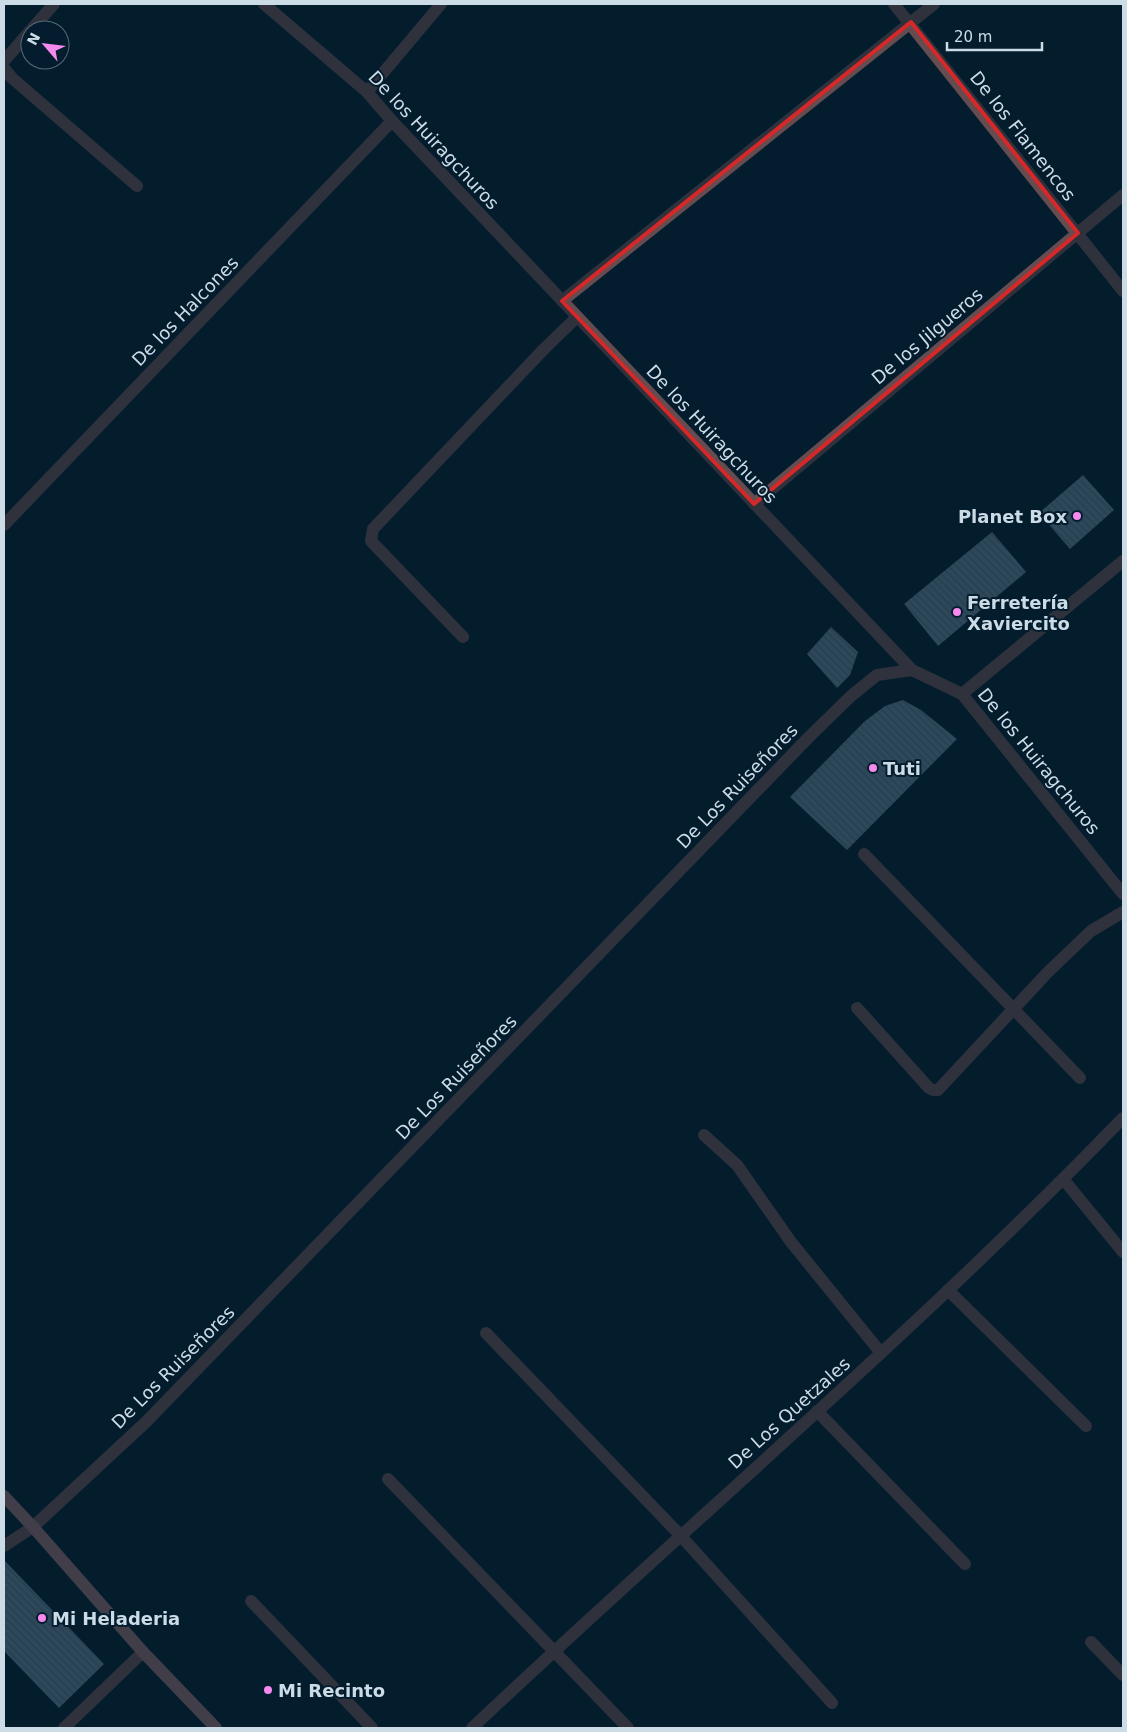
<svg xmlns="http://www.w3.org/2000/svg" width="1127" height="1732" viewBox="0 0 1127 1732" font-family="'DejaVu Sans',sans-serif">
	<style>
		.building { fill: url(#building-back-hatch) }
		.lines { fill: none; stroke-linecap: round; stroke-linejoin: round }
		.lane { stroke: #644c50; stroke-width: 12 }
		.street { stroke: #644c50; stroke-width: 12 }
		.secondary { stroke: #8d676e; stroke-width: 12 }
		.marked { fill: none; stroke: #d62828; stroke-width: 4; stroke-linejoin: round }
		.poi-dot { fill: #f689ee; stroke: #041d2e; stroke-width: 2 }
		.labels { text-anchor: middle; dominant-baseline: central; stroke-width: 4; stroke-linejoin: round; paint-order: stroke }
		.street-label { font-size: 18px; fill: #ccdce7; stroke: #041d2e }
		.poi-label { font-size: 18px; font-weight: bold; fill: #ccdce7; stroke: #041d2e; text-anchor: start }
	</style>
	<defs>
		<pattern id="building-back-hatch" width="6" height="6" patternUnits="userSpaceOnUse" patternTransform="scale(1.25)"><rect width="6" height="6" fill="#607c91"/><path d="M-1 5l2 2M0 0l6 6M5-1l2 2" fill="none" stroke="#526573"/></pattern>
	</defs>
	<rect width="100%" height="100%" fill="#041d2e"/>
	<path class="building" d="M1083,475L1114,510L1070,549L1039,513Z
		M992,532L1026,572L938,646L904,604Z
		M831,627L858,652L850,675L837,688L807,654Z
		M903,700L921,710L957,739L847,850L790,797L865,721L885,706Z
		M4,1560L104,1664L59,1708L4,1651Z"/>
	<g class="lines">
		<path class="lane" d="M864,854L1080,1078
			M704,1135L737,1165L791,1242L881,1353
			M1064,1180L1123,1252
			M948,1290L1086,1426
			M4,1546L33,1527
			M1091,1642L1123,1675"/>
		<path class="street" d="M264,4L367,92L392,121L912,670L962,694L1123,894
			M894,4L1123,291
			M31,30L54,4
			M4,61L30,31
			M4,68L12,78L137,186
			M367,92L441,4
			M562,301L934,4
			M754,504L1123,195
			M4,525L392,121
			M463,637L371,541L373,529L544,349L577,317
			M962,694L1123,561
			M857,1008L929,1088L933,1090H938L1048,972L1091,931L1123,912
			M486,1333L680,1535L832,1703
			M817,1411L965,1564
			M388,1479L628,1728
			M33,1527L146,1422L808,738L851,696L877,675L912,670
			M251,1601L372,1728
			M64,1728L143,1652
			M472,1728C688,1524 916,1332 1123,1118"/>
		<path class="secondary" d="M4,1496L33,1527L143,1652L216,1728"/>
	</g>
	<path d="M0 0H1127V1732H0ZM911,22L1078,233L754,504L562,301Z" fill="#041d2e" fill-opacity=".55" fill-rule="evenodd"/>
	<path class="marked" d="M911,22L1078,233L754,504L562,301Z"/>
	<g class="poi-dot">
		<circle cx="1077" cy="516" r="5"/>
		<circle cx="957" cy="612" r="5"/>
		<circle cx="873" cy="768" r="5"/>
		<circle cx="42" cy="1618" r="5"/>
		<circle cx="268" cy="1690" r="5"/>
	</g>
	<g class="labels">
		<g class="street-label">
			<text transform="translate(1023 136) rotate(52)">De los Flamencos</text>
			<text transform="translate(434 140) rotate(47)">De los Huiragchuros</text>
			<text transform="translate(185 311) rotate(-46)">De los Halcones</text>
			<text transform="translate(927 336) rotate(-40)">De los Jilgueros</text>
			<text transform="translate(712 434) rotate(47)">De los Huiragchuros</text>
			<text transform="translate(1039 761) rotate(51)">De los Huiragchuros</text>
			<text transform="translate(737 786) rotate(-46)">De Los Ruiseñores</text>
			<text transform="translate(456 1077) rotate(-46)">De Los Ruiseñores</text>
			<text transform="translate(173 1367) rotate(-45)">De Los Ruiseñores</text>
			<text transform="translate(789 1413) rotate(-42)">De Los Quetzales</text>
		</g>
		<g class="poi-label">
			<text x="1067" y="516" text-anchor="end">Planet Box</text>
			<text x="967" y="602">Ferretería<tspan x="967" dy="21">Xaviercito</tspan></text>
			<text x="883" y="768">Tuti</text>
			<text x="52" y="1618">Mi Heladeria</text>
			<text x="278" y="1690">Mi Recinto</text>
		</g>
	</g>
	<rect width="1127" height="1732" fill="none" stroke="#ccdce7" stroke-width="10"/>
	<g transform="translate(45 45) rotate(298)"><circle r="24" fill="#041d2e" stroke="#546978"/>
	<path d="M0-4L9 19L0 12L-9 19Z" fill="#f689ee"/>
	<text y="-8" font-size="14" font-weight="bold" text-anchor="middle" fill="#ccdce7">N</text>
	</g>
	<path d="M947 42v8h95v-8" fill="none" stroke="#ccdce7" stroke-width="2.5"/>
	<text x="954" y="42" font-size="15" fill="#ccdce7" stroke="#041d2e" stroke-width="4" paint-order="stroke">20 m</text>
</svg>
